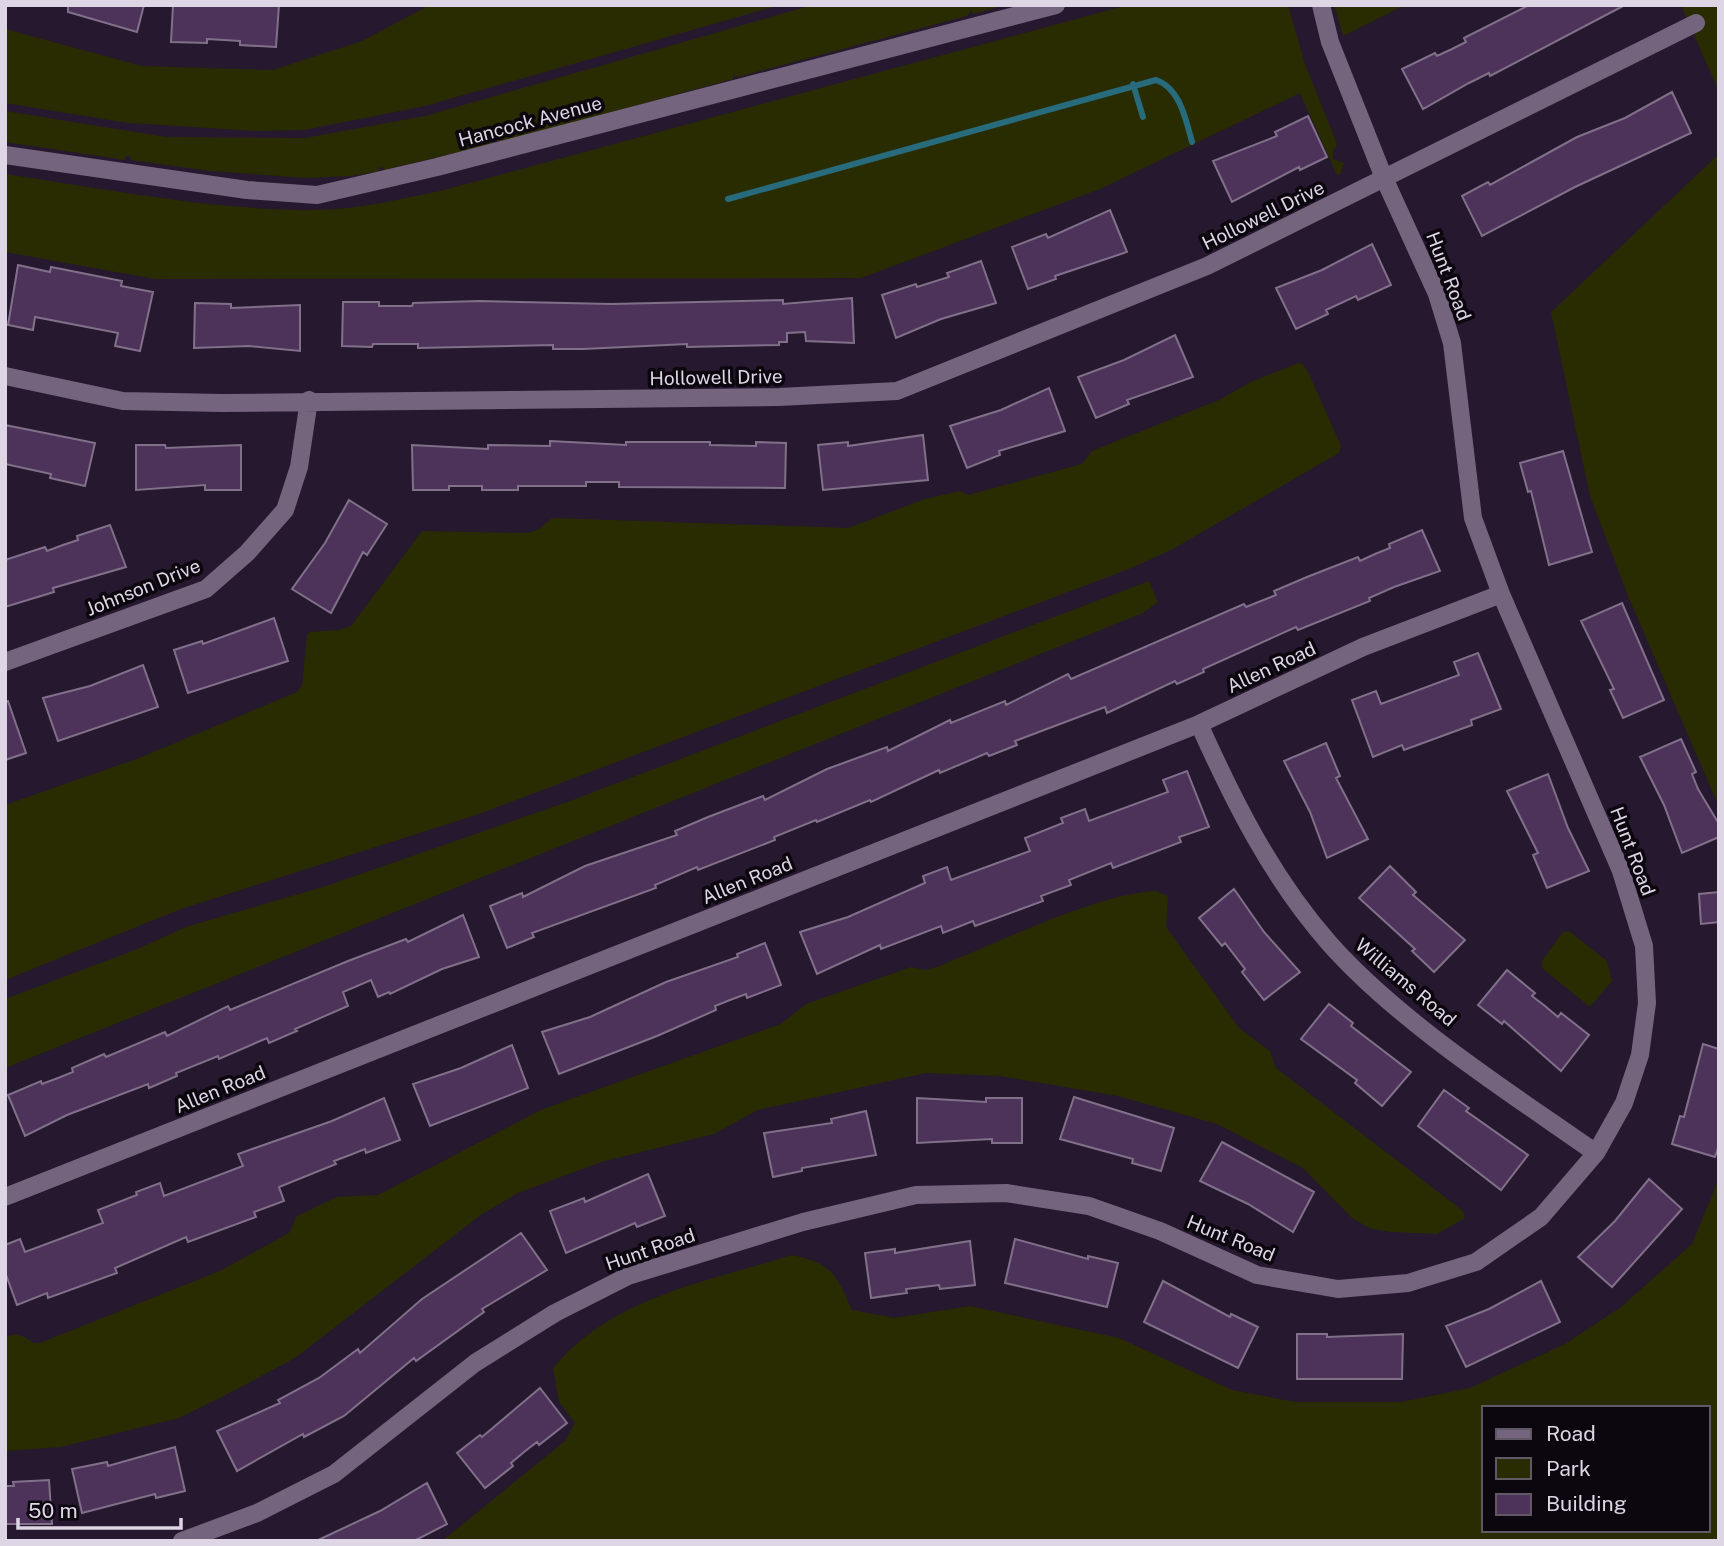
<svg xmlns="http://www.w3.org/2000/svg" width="1724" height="1546" viewBox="0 0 1724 1546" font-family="'Public Sans',sans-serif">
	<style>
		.green { fill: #292c00; fill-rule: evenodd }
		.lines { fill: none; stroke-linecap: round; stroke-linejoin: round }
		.stream { stroke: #276b7c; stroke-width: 6 }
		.building { fill: #4d335a; stroke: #81708a; stroke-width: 2 }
		.minor { stroke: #74647e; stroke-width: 18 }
		.labels { text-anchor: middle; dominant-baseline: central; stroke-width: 7; stroke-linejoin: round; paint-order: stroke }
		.street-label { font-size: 19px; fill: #dfd6e5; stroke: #0c060f }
	</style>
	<rect width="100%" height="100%" fill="#26182e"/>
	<path class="green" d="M430,5H780L425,106L304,130L256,131L128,123L5,103V29L142,66L273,70L362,41Z
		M813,5H1005L973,14L971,11L967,16L738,77L733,75V79L498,143L497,140L492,141V144L384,170L383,167L378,168L379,171L351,176L307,178L210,171L131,160V157L125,156V160L5,142V111L166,137L305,138L425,116Z
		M1128,5H1288L1305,64L1337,144L1333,151V159L1344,163L1340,174L1337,175L1300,93L1100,189L861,278L155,279L5,252V174C106,189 210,210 312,210C356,210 401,199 444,190Z
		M1334,5H1405L1343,36Z
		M1681,5H1719V92Z
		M1719,154V807L1628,596L1590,496L1551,312Z
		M1298,363L1303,364L1309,374L1341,446L1339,453L1171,550L1129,569L476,815L181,909L5,980V805L139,758L297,692L302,685L307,635L310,632L339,630L351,626L422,531L528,533L539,529L552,518L848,528L925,499L960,491L968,495L1082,464L1092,451L1219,400L1251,382Z
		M1149,581L1158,602L1143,613L5,1068V999L135,950L186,927L326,886L570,801Z
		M1156,891L1168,896L1166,927L1239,1028L1270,1051L1276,1068L1463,1211L1465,1218L1437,1234L1391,1232L1369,1228L1352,1218L1303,1168L1217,1124L1118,1096L1000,1076L926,1073L758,1110L714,1134L601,1162L518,1193L482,1214L295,1358L224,1396L179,1418L61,1447L5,1451V1338C16,1331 25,1337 34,1343H40L222,1270L289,1233L297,1216L337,1197L378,1195L543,1109L781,1024L806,1004L911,967L925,970L937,967C996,944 1095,894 1156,891Z
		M1569,931L1607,961L1612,981L1590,1007L1543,969L1541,962L1563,932Z
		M1719,1179V1541H442L565,1441L575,1423L559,1402L553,1368C613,1296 707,1282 792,1255C833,1264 836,1274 852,1310L894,1318L970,1306L1119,1338L1232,1390L1296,1402H1401L1470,1388L1565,1344L1621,1307L1692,1244ZM1484,1408H1708V1530H1484Z"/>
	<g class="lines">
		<path class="stream" d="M1133,84L1143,117
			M728,199L1156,80C1180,88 1186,120 1192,142"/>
	</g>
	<path class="building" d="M68,5H144L137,32L68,12Z
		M173,5H279L276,47L240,45V41L224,40L207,39V43L171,42Z
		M1529,5H1625L1490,76L1489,73L1469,83L1423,109L1402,69L1435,53L1437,56L1452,49L1466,42L1464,38Z
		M1672,92L1691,133L1575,187L1482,236L1462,196L1488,182L1490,185L1577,137L1625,118Z
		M1308,116L1327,157L1300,170L1299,167L1232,202L1213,161L1277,136L1275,132Z
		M1110,210L1127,252L1055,276L1056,279L1028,289L1012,247L1046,234L1048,238Z
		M1372,244L1391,285L1358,300L1356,296L1326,310L1328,314L1296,329L1276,288L1322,270Z
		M981,261L996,303L941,319L896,338L882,295L916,284L917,287L949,277L947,273Z
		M18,265L50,272L51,267L122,281L121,286L153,292L140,351L115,346L118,333L35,317L33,330L8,325Z
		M852,298L854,343L806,341L805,332L787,333V342H779V345L687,347V344L583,349H553V345L418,348V344H373L372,347L342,346L343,302H379V306H412L413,303L479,301L611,304L783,300V304Z
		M195,303L231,304V308L300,305V351L249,346L194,348Z
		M1175,335L1193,377L1127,400L1129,404L1096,418L1078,377L1124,360Z
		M1049,388L1065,431L999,451L1000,455L967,468L950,426L1001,410Z
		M5,425L95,443L85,486L50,478L51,474L5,464Z
		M923,435L928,480L823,490L818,445L848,442V446Z
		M550,441L626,445V442H710V445L756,446V442L786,443L785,488L619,487V482H586V486H518V490H482V486H449V490H413L412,445L488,449V445L550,446Z
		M136,445H165L166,448L241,445V490H205V485L136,490Z
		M1563,451L1592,552L1549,565L1531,491L1528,492L1520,463Z
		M349,500L387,524L367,555L363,552L331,613L292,589L325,543Z
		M110,525L126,567L53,588L54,592L5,607V560L45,547L47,551L63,545L78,540L77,536Z
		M1422,530L1440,571L1394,587L1369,598L1370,601L1298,630L1296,627L1203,669L1204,672L1177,684L1175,681L1107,713L1105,707L1015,741L1017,745L989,756L987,753L940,773L939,770L871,802L870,800L817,822L816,820L774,837L775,840L698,870L697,867L655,885L656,888L532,933L534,937L507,948L490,906L522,893L523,897L585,866L677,835L675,831L708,817L763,796L765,800L827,769L887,747L888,751L950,720L951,723L1005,701L1006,705L1068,674L1071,679L1244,604L1246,607L1276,595L1274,591L1307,577L1358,557L1360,561L1375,554L1390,548L1389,544Z
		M1622,603L1664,700L1623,718L1610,690L1614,689L1581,621Z
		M274,618L288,661L188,693L174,650L202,641L203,644Z
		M1478,653L1501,709L1471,720L1472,725L1404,750L1402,745L1373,757L1352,700L1376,691L1381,704L1459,675L1454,662Z
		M143,665L158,707L58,741L43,698L90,686Z
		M8,701L26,753L5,760V702Z
		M1681,739L1696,772L1692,774L1698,789L1719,824V837L1682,853L1664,805L1640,757Z
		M1326,743L1340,776L1336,778L1368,839L1327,858L1310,812L1284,761Z
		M1187,771L1209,827L1179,837L1181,842L1113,868L1111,863L1069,880L1071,885L1041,896L1043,901L975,926L973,921L943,933L941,926L881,949L880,945L817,974L800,932L848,917L925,883L923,876L947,867L951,880L1030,851L1025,838L1063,823L1061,818L1085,809L1089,821L1168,792L1163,780Z
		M1548,774L1568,828L1589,871L1547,888L1533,855L1538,853L1507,791Z
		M1390,866L1416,892L1413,895L1465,940L1434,972L1412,951L1415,949L1359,898Z
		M1234,889L1264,932L1300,972L1264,1000L1242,972L1245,969L1225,943L1222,946L1199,918Z
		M1719,892V922L1701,924L1699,894Z
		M463,915L479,957L442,969L390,994L389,992L378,997L371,980L343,992L348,1006L295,1029L297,1031L269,1043L267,1038L219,1059L218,1056L176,1073L177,1076L149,1088L148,1084L67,1115L25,1136L8,1095L41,1081L42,1084L58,1078L73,1072L72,1068L104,1054L106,1057L165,1032L167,1036L228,1006L230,1010L348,961L406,939L408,942Z
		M765,943L781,985L747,998L746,994L730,1000L715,1006L716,1010L657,1036L559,1074L542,1032L590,1017L666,982L738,957L737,954Z
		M1507,970L1535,993L1532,996L1545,1006L1558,1017L1561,1013L1589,1035L1561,1071L1504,1021L1502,1024L1478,1005Z
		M1329,1004L1353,1023L1351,1026L1411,1072L1382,1106L1355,1083L1357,1080L1301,1039Z
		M1703,1044L1719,1049V1145L1715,1157L1672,1144L1680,1116L1684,1117Z
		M512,1045L528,1088L430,1126L413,1084L461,1068Z
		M1444,1090L1469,1108L1466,1111L1528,1155L1501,1190L1418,1126Z
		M1074,1097L1174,1128L1161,1171L1132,1163L1133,1159L1060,1139Z
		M384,1098L400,1140L366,1153L365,1149L350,1155L334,1161L336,1164L279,1187L284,1201L254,1212L256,1217L188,1242L186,1237L115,1268L117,1273L48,1298L47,1293L17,1305L5,1272V1245L20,1239L25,1252L103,1223L98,1210L137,1195L136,1192L160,1183L164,1196L243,1166L238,1154L332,1121Z
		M917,1098L986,1102V1098H1022V1143H992V1139L917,1143Z
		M866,1111L876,1155L802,1168V1171L773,1177L764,1133L832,1123L831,1119Z
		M1222,1142L1314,1192L1293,1232L1248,1204L1200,1181Z
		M648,1174L665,1216L637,1227L635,1223L566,1253L550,1211L584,1198L585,1202Z
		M1649,1179L1682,1209L1612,1287L1578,1257L1615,1221Z
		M521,1233L547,1270L482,1309L484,1312L416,1361L414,1358L344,1416L304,1437L303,1434L237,1471L217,1431L280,1403L278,1400L319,1378L358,1349L360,1353L422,1299Z
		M1015,1239L1088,1259V1256L1118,1263L1107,1307L1005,1283Z
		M970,1241L975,1285L940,1289L939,1285L923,1287L906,1289L907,1293L871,1298L865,1253L895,1249V1253Z
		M1163,1281L1230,1317L1231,1314L1258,1327L1238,1368L1144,1322Z
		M1541,1281L1560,1322L1466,1367L1446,1326L1489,1309Z
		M1297,1334H1327V1337L1403,1334L1402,1379H1297Z
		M540,1388L567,1423L539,1445L537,1442L524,1452L511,1463L513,1466L485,1488L457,1453L480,1435L482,1437Z
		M175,1447L185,1491L156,1498L155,1494L82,1513L72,1469L107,1462L108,1466Z
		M49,1480L52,1524H6L5,1486H14L13,1482Z
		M427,1483L447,1524L414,1541H316L380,1511Z"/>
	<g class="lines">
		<path class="minor" d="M5,155L247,190L317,195L437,167L1056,5
			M5,376L123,401L222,403L779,397L897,391L1207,266L1696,23
			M5,662L206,589L247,553L285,510L299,467L309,400
			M1199,724C1234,802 1272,878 1329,943C1399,1022 1509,1092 1596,1153
			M5,1197L1199,724L1363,647L1501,594
			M182,1541L257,1513L334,1474L475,1363L555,1313L628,1276L803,1222L916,1195L1006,1193L1089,1206L1160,1231L1257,1275L1338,1289L1408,1283L1476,1262L1541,1217L1596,1153L1624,1103L1640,1055L1647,1003L1644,946L1621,871L1501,594L1473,518L1452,343L1437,294L1384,178L1330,42L1321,5"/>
	</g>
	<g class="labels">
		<g class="street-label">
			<text transform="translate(530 121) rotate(-15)">Hancock Avenue</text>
			<text transform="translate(1263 215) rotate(-26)">Hollowell Drive</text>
			<text transform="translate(1449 276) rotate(69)">Hunt Road</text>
			<text transform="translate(716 377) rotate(-1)">Hollowell Drive</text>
			<text transform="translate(143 587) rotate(-22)">Johnson Drive</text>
			<text transform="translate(1271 667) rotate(-25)">Allen Road</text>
			<text transform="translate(1633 851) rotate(69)">Hunt Road</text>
			<text transform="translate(747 880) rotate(-22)">Allen Road</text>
			<text transform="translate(1406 982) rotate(40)">Williams Road</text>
			<text transform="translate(220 1089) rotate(-22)">Allen Road</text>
			<text transform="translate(1231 1238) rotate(22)">Hunt Road</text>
			<text transform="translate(650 1249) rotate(-19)">Hunt Road</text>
		</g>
	</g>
	<rect width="1724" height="1546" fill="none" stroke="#dfd6e5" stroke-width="14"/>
	<rect x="1482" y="1406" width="228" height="126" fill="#0c060f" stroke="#605965" stroke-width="2"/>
	<rect x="1496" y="1429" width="35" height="10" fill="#74647e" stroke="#605965" stroke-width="2"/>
	<text x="1546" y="1441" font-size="21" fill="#dfd6e5">Road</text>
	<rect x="1496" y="1458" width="35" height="21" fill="#292c00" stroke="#605965" stroke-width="2"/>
	<text x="1546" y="1476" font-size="21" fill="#dfd6e5">Park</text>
	<rect x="1496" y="1494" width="35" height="21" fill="#4d335a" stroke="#605965" stroke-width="2"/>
	<text x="1546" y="1511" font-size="21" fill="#dfd6e5">Building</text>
	<path d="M18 1518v10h163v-10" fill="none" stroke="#dfd6e5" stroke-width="3.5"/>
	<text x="28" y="1518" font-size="21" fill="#dfd6e5" stroke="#0c060f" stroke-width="5" paint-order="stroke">50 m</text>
</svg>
